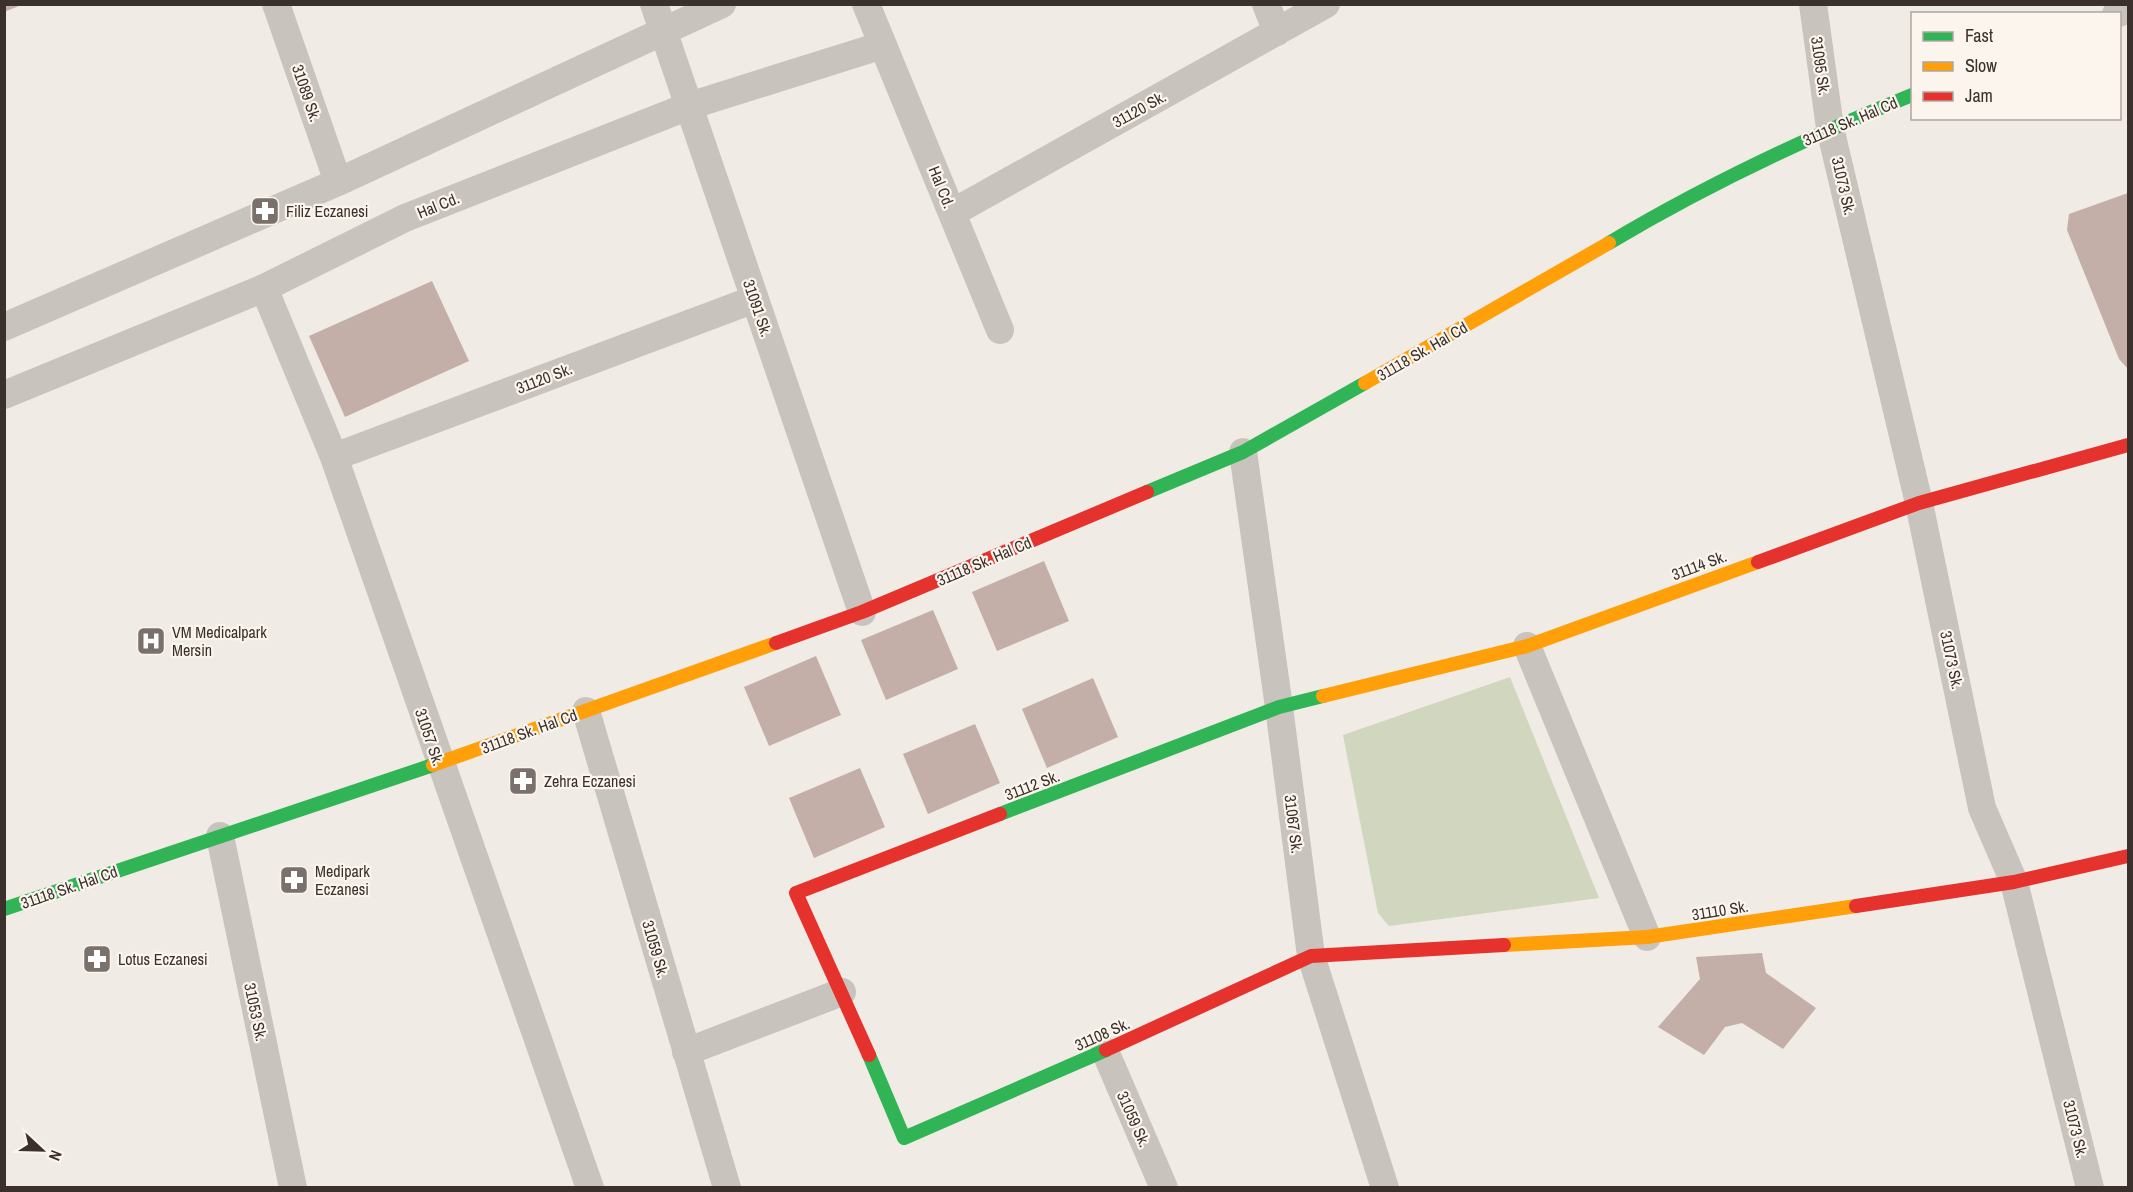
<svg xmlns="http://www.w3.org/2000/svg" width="2133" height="1192" viewBox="0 0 2133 1192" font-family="'Archivo Narrow',sans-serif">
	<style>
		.green { fill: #d1d6bf }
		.building { fill: #c3afa7 }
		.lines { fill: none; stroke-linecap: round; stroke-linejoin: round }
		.street { stroke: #c9c3be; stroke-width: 28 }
		.fast { stroke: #30b455; stroke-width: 14 }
		.slow { stroke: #ff9f0a; stroke-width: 14 }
		.jam { stroke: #e5322d; stroke-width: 14 }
		.labels { text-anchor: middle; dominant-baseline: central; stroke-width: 4.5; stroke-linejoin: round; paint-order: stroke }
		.street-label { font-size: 16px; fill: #3b302b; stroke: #fbf5ee }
		.poi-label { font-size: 16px; fill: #3b302b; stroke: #fbf5ee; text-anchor: start }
	</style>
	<rect width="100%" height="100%" fill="#f0ebe5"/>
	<path class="green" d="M1510,677L1599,898L1389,926L1378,913L1343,735Z"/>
	<path class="building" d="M4,4H19V6L4,12Z
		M2128,193V369L2119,359L2067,230L2069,214Z
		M432,281L469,361L345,417L309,336Z
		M1044,561L1069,621L997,651L972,592Z
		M933,610L958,669L886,700L861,640Z
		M816,656L841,715L769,746L744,687Z
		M1093,678L1118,737L1047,768L1022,709Z
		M975,724L1000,783L928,814L903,754Z
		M860,768L885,827L814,858L789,798Z
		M1762,953L1766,973L1816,1008L1783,1049L1742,1023L1725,1027L1704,1055L1658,1027L1700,979L1696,957Z"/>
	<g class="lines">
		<path class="street" d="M276,4L338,182
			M654,4L862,612
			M866,4L1000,330
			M1266,4L1277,32
			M1813,4L1830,128L1919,503L1982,808L2014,882L2090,1188
			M2116,14L2128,9
			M952,213L1326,4
			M264,288L334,457L590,1188
			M4,327L338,182L722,4
			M4,395L264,288L405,218L689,106L883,45
			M1243,452L1279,707L1311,956L1385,1188
			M334,457L755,299
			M1527,646L1647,937
			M586,711L727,1188
			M220,836L293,1188
			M1105,1051L1164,1188
			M686,1052L842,992"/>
		<path class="fast" d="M1609,243C1706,185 1808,137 1912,95
			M1147,492L1243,452L1365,383
			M1000,814L1279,707L1323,696
			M4,909L433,765
			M869,1055L904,1138L1106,1050"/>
		<path class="slow" d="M1365,383L1609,243
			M1323,696L1527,646L1758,562
			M433,765L776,643
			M1504,945L1647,937L1856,906"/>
		<path class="jam" d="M1758,562L1919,503L2128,445
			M776,643L862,612L1147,492
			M1856,906L2014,882L2128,856
			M1106,1050L1311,956L1504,945
			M869,1055L796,893L1000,814"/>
	</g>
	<defs>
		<g id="pharmacy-square" transform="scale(1.5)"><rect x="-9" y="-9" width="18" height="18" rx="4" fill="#7a716c" stroke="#fbf5ee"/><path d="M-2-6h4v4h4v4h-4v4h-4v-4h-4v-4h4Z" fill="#fff"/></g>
		<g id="hospital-square" transform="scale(1.5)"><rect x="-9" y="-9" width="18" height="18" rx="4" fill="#7a716c" stroke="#fbf5ee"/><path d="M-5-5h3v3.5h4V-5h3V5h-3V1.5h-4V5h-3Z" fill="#fff"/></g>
	</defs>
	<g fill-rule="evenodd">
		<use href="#pharmacy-square" x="265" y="211"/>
		<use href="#hospital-square" x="151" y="641"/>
		<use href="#pharmacy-square" x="523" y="781"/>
		<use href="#pharmacy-square" x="294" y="880"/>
		<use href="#pharmacy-square" x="97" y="959"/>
	</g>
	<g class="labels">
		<g class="street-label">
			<text transform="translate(1821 66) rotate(82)">31095 Sk.</text>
			<text transform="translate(307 93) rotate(71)">31089 Sk.</text>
			<text transform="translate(1139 109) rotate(-29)">31120 Sk.</text>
			<text transform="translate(1850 121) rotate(-23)">31118 Sk. Hal Cd</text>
			<text transform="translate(1844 186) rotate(77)">31073 Sk.</text>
			<text transform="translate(942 187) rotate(68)">Hal Cd.</text>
			<text transform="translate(438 205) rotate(-22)">Hal Cd.</text>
			<text transform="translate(758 308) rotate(71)">31091 Sk.</text>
			<text transform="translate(1422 351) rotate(-30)">31118 Sk. Hal Cd</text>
			<text transform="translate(544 378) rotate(-21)">31120 Sk.</text>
			<text transform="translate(984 561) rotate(-23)">31118 Sk. Hal Cd</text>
			<text transform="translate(1699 565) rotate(-20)">31114 Sk.</text>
			<text transform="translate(1952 660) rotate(78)">31073 Sk.</text>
			<text transform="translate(529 731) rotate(-20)">31118 Sk. Hal Cd</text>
			<text transform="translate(430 737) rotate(71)">31057 Sk.</text>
			<text transform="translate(1032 785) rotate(-21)">31112 Sk.</text>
			<text transform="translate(1294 824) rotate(83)">31067 Sk.</text>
			<text transform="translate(69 887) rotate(-19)">31118 Sk. Hal Cd</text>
			<text transform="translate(1720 910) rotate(-9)">31110 Sk.</text>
			<text transform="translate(656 949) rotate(74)">31059 Sk.</text>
			<text transform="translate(256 1012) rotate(78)">31053 Sk.</text>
			<text transform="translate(1102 1034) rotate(-24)">31108 Sk.</text>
			<text transform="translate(1134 1119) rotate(66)">31059 Sk.</text>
			<text transform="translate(2076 1129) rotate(76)">31073 Sk.</text>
		</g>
		<g class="poi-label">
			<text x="286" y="211">Filiz Eczanesi</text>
			<text x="172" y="632">VM Medicalpark<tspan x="172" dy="18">Mersin</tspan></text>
			<text x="544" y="781">Zehra Eczanesi</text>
			<text x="315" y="871">Medipark<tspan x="315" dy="18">Eczanesi</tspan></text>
			<text x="118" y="959">Lotus Eczanesi</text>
		</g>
	</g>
	<rect width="2133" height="1192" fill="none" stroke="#3b302b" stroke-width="12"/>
	<rect x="1911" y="12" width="210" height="108" fill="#fbf5ee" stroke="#aea6a0" stroke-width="1.5"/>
	<rect x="1923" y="32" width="30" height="9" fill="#30b455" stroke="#aea6a0" stroke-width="1.5"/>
	<text x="1965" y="42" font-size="18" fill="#3b302b">Fast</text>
	<rect x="1923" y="62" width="30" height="9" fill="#ff9f0a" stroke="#aea6a0" stroke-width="1.5"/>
	<text x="1965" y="72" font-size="18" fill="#3b302b">Slow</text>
	<rect x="1923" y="92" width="30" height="9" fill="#e5322d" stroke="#aea6a0" stroke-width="1.5"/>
	<text x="1965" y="102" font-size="18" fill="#3b302b">Jam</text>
	<g transform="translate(42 1150) rotate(112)" stroke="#fbf5ee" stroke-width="4.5" paint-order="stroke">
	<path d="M0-4.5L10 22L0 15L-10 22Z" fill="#3b302b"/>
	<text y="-9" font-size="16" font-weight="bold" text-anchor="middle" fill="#3b302b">N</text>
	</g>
</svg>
